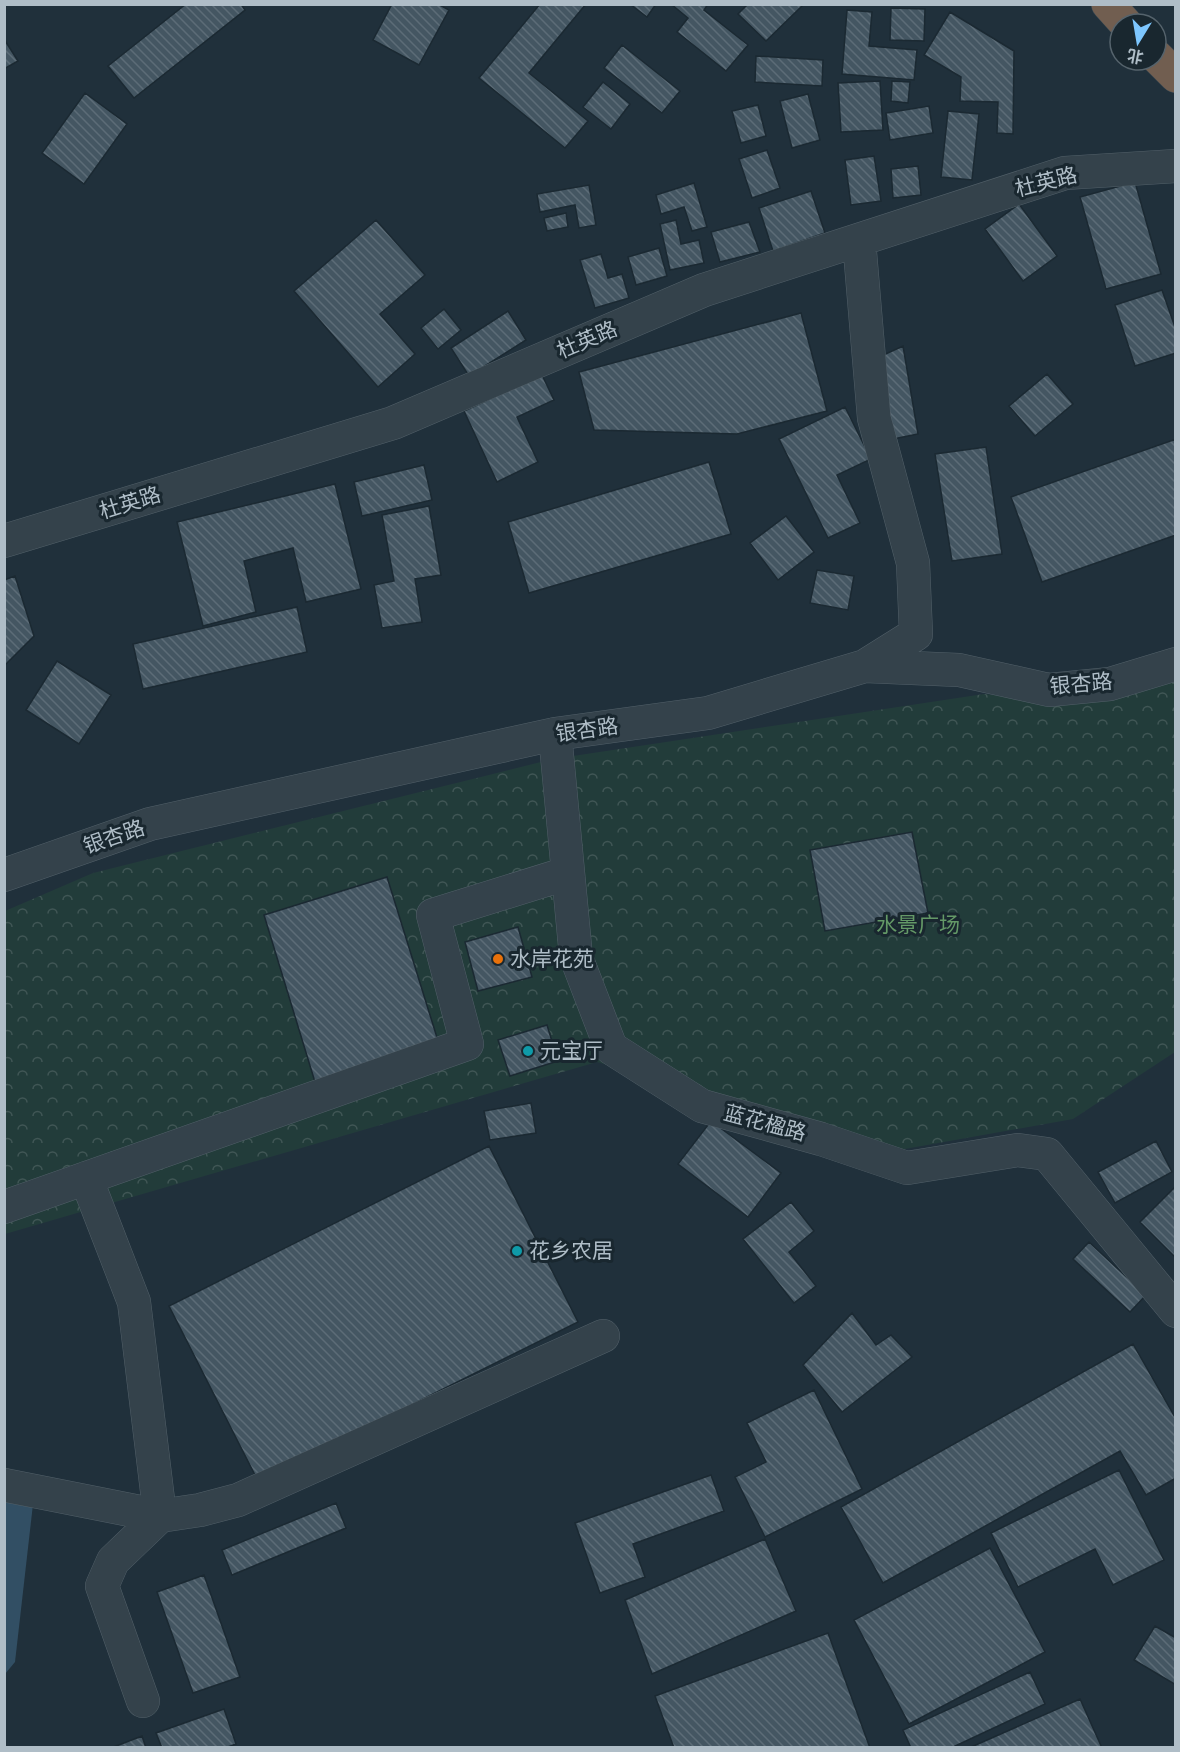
<svg xmlns="http://www.w3.org/2000/svg" width="1180" height="1752" viewBox="0 0 1180 1752" font-family="Roboto,'Noto Sans SC',sans-serif">
	<style>
		.park { fill: url(#park-crowns) }
		.water { fill: #324f64 }
		.building { fill: url(#building-back-hatch); stroke: #1b2932; stroke-width: 1.5 }
		.lines { fill: none; stroke-linecap: round; stroke-linejoin: round }
		.minor-casing { stroke: #526069; stroke-width: 34 }
		.highway-casing { stroke: #3f4d56; stroke-width: 34 }
		.minor { stroke: #34424b; stroke-width: 33 }
		.highway { stroke: #715e50; stroke-width: 33 }
		.food-dot { fill: #e8710a; stroke: #19272f; stroke-width: 2 }
		.culture-dot { fill: #0f9aa8; stroke: #19272f; stroke-width: 2 }
		.labels { text-anchor: middle; dominant-baseline: central; stroke-width: 6; stroke-linejoin: round; paint-order: stroke }
		.street-label { font-size: 21px; fill: #afbdc7; stroke: #19272f }
		.park-label { font-size: 21px; fill: #649967; stroke: #19272f }
		.poi-label { font-size: 21px; fill: #afbdc7; stroke: #19272f; text-anchor: start }
	</style>
	<defs>
		<pattern id="park-crowns" width="20" height="18" patternUnits="userSpaceOnUse" patternTransform="scale(1.5)"><rect width="20" height="18" fill="#223c3a"/><path d="M2 6a3 3 0 1 1 6 0M12 15a3 3 0 1 1 6 0" fill="none" stroke="#405655"/></pattern>
		<pattern id="building-back-hatch" width="6" height="6" patternUnits="userSpaceOnUse" patternTransform="scale(1.5)"><rect width="6" height="6" fill="#445662"/><path d="M-1 5l2 2M0 0l6 6M5-1l2 2" fill="none" stroke="#5c6c77"/></pattern>
	</defs>
	<rect width="100%" height="100%" fill="#20303b"/>
	<path class="park" d="M1175,682V1052L1073,1119L899,1150L597,1062L5,1234V911L93,873L553,759L984,694L1074,702Z"/>
	<path class="water" d="M4,1499L33,1504L15,1662L5,1674Z"/>
	<path class="building" d="M186,4H241L245,10L134,98L108,66Z
		M392,4H438L449,10L419,65L373,40Z
		M540,4H586L529,73L588,121L565,148L479,78Z
		M630,4H656L647,17Z
		M671,4H708L704,10L748,45L726,71L677,32L688,18Z
		M748,4H804L766,41L738,14Z
		M891,8L925,9L924,41L890,40Z
		M847,10L872,12L869,46L917,50L914,80L842,74Z
		M950,12L1014,51L1013,134L997,133L998,102L960,101L961,77L924,55Z
		M4,39L18,61L4,69Z
		M622,45L680,91L662,113L604,68Z
		M756,56L823,60L822,86L755,82Z
		M880,81L883,130L841,132L838,83Z
		M892,81L910,82L908,103L891,101Z
		M603,82L630,104L611,129L583,107Z
		M85,93L127,124L84,184L42,153Z
		M808,94L820,140L792,148L780,101Z
		M758,105L766,136L741,143L732,111Z
		M929,106L933,133L890,140L886,113Z
		M948,111L979,114L972,180L941,177Z
		M767,150L780,188L752,198L739,159Z
		M874,156L881,201L851,205L845,160Z
		M918,166L921,195L893,198L891,169Z
		M1135,182L1161,274L1106,289L1080,197Z
		M694,183L707,227L692,231L684,207L661,214L656,195Z
		M589,185L596,225L579,228L575,205L540,212L537,194Z
		M811,191L825,233L773,251L759,208Z
		M1019,204L1057,256L1023,281L985,229Z
		M566,213L568,227L547,231L544,218Z
		M376,220L425,275L380,314L415,354L378,387L294,291Z
		M676,220L681,244L699,240L704,263L670,270L660,224Z
		M749,222L760,252L720,262L711,232Z
		M659,248L667,276L636,285L628,257Z
		M601,254L608,278L622,274L629,298L595,308L580,260Z
		M1162,290L1176,330V353L1135,366L1115,305Z
		M444,309L461,330L438,349L421,328Z
		M508,311L526,340L469,376L451,348Z
		M801,313L827,411L737,434L594,430L579,372Z
		M903,346L918,434L893,439L879,357Z
		M1047,374L1073,404L1035,436L1009,406Z
		M542,375L554,400L517,417L538,462L497,482L464,411Z
		M845,407L871,459L837,475L860,523L828,538L779,439Z
		M1176,439V535L1042,582L1011,497Z
		M986,447L1002,554L952,561L935,454Z
		M709,462L731,534L529,593L508,522Z
		M424,465L432,500L362,516L354,482Z
		M335,484L361,589L306,602L293,548L244,561L256,612L203,626L177,522Z
		M429,506L441,575L415,579L422,622L382,628L374,585L394,581L382,515Z
		M786,516L814,552L778,580L750,543Z
		M817,570L854,576L848,610L810,603Z
		M15,576L34,636L4,666V580Z
		M297,607L307,652L143,689L133,644Z
		M57,661L111,695L79,744L26,710Z
		M912,832L928,913L825,931L810,850Z
		M387,877L439,1044L315,1082L264,915Z
		M518,927L532,977L478,991L465,942Z
		M547,1025L558,1061L510,1076L498,1040Z
		M531,1103L536,1133L490,1140L484,1111Z
		M711,1121L781,1173L748,1217L678,1164Z
		M1156,1141L1172,1172L1115,1203L1098,1172Z
		M489,1146L578,1322L258,1481L169,1306Z
		M1176,1186V1258L1140,1222Z
		M791,1202L814,1231L789,1252L816,1286L794,1303L743,1239Z
		M1089,1242L1146,1295L1130,1312L1073,1259Z
		M852,1313L876,1345L891,1335L912,1357L842,1412L803,1365Z
		M1133,1344L1176,1419V1478L1146,1495L1120,1451L883,1583L841,1507Z
		M814,1390L862,1489L765,1537L735,1477L766,1462L747,1423Z
		M1119,1470L1164,1560L1113,1585L1095,1549L1018,1587L991,1533Z
		M711,1475L724,1511L633,1544L645,1577L600,1593L575,1523Z
		M336,1503L346,1528L232,1575L222,1550Z
		M765,1539L796,1611L652,1674L625,1600Z
		M990,1548L1045,1652L909,1724L854,1620Z
		M204,1575L240,1677L193,1693L157,1592Z
		M1155,1626L1176,1638V1685L1134,1660Z
		M828,1633L870,1748H674L655,1696Z
		M1030,1672L1045,1704L951,1748H911L903,1730Z
		M1080,1699L1102,1748H969Z
		M224,1709L236,1744L225,1748H162L156,1733Z
		M142,1736L146,1748H111Z"/>
	<g class="lines">
		<g class="minor-casing">
			<path id="minor" d="M859,240L874,418L913,563L916,634L865,666
				M4,541L393,423L704,290L1065,173L1176,166
				M555,734L576,957L611,1048L702,1106L821,1139L907,1168L1018,1150L1047,1154L1176,1311
				M4,875L150,824L555,734L708,713L865,666L959,670L1049,690L1110,684L1176,664
				M86,1178L134,1302L160,1516L113,1561L102,1586L143,1701
				M4,1207L467,1044L433,915L568,873
				M4,1485L160,1516L200,1510L238,1500L603,1336"/>
		</g>
		<g class="highway-casing">
			<path id="highway" d="M1108,4L1126,24
				M1156,56L1176,76"/>
		</g>
		<use href="#minor" class="minor"/>
		<use href="#highway" class="highway"/>
	</g>
	<circle class="food-dot" cx="498" cy="959" r="6"/>
	<g class="culture-dot">
		<circle cx="528" cy="1051" r="6"/>
		<circle cx="517" cy="1251" r="6"/>
	</g>
	<g class="labels">
		<g class="street-label">
			<text transform="translate(1046 182) rotate(-14)">杜英路</text>
			<text transform="translate(587 340) rotate(-23)">杜英路</text>
			<text transform="translate(130 503) rotate(-17)">杜英路</text>
			<text transform="translate(1081 684) rotate(-5)">银杏路</text>
			<text transform="translate(587 730) rotate(-8)">银杏路</text>
			<text transform="translate(114 837) rotate(-19)">银杏路</text>
			<text transform="translate(765 1123) rotate(15)">蓝花楹路</text>
		</g>
		<g class="park-label">
			<text x="918" y="925">水景广场</text>
		</g>
		<g class="poi-label">
			<text x="510" y="959">水岸花苑</text>
			<text x="540" y="1051">元宝厅</text>
			<text x="529" y="1251">花乡农居</text>
		</g>
	</g>
	<rect width="1180" height="1752" fill="none" stroke="#afbdc7" stroke-width="12"/>
	<g transform="translate(1138 42) rotate(191)"><circle r="28" fill="#19272f" stroke="#55636c" stroke-width="1.5"/>
	<path d="M0-4.5L10 22L0 15L-10 22Z" fill="#7dc6fe"/>
	<text y="-9" font-size="16" font-weight="bold" text-anchor="middle" fill="#afbdc7">北</text>
	</g>
</svg>
